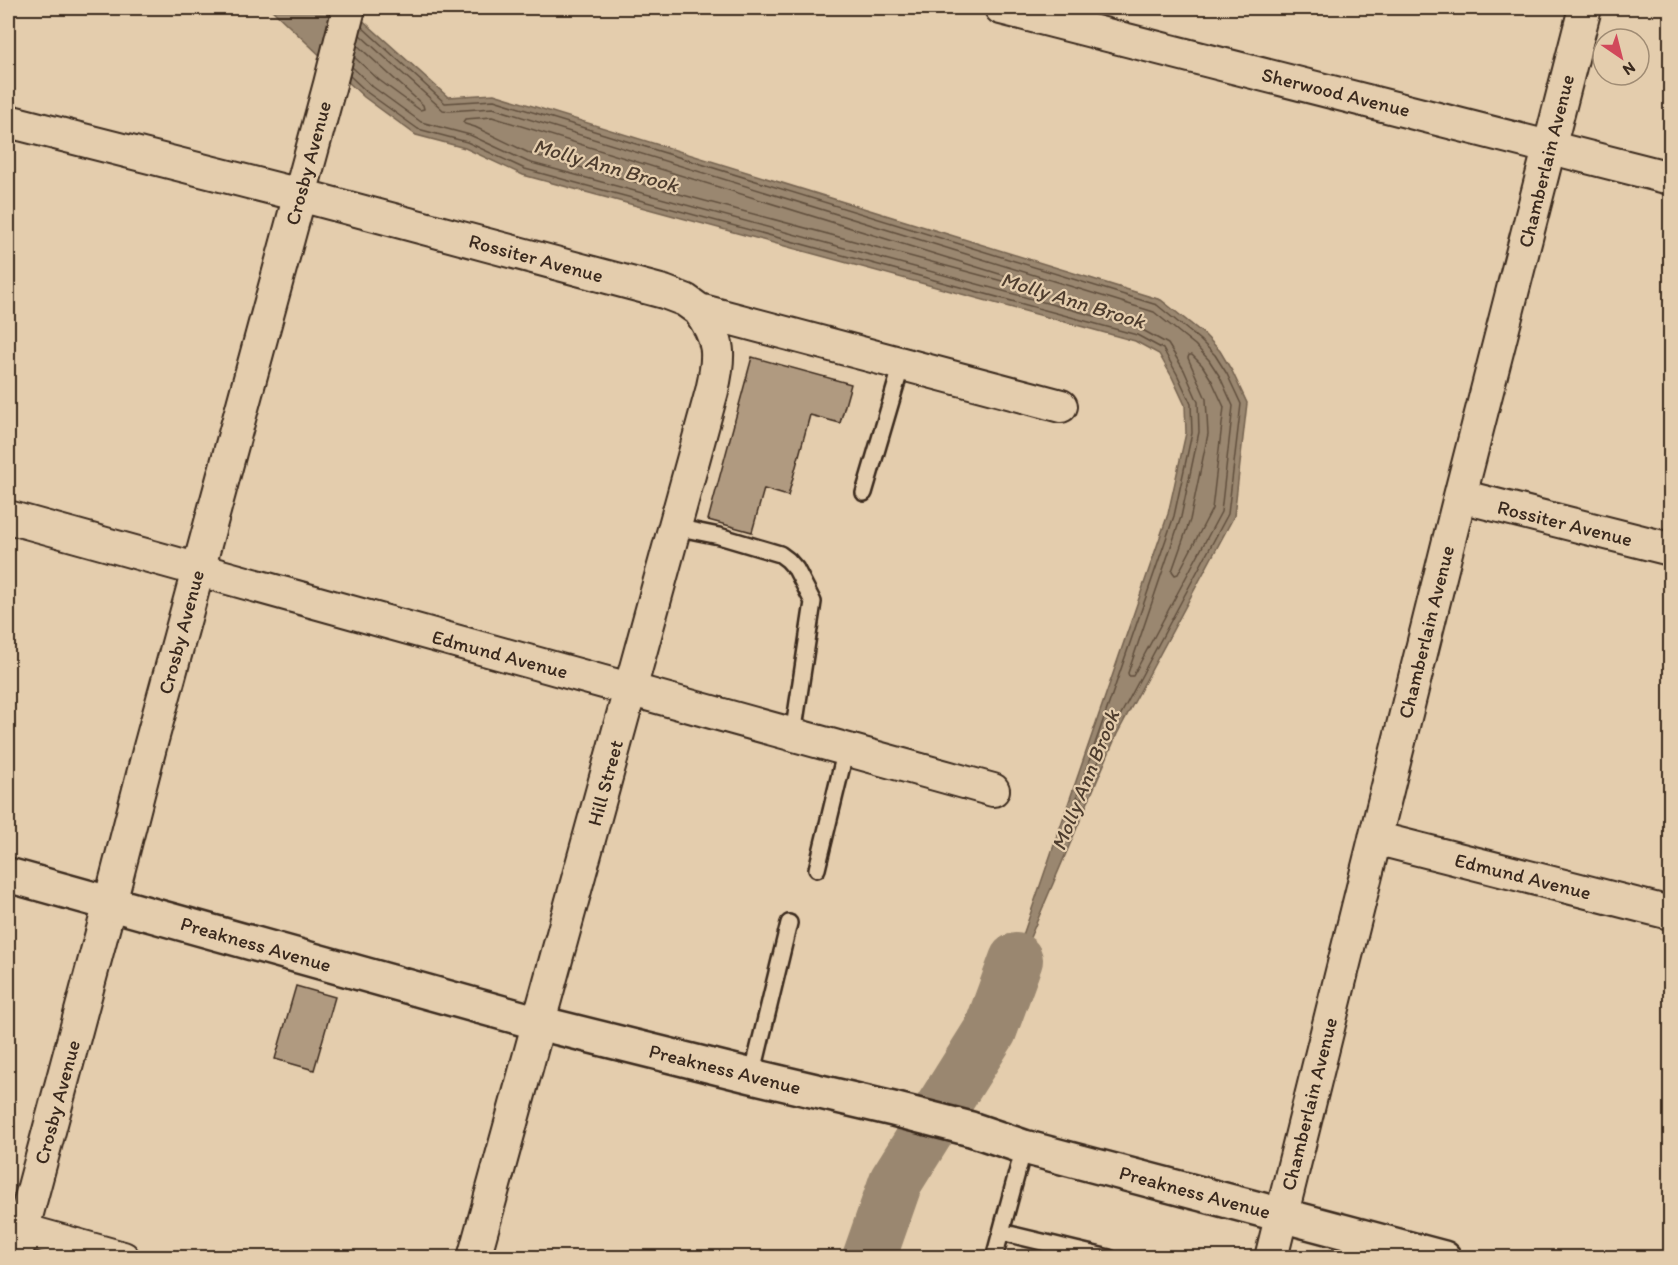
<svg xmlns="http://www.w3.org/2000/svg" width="1678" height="1265" viewBox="0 0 1678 1265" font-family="Itim,sans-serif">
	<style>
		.water { fill: #9a876f; stroke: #74624f; stroke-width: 1.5 }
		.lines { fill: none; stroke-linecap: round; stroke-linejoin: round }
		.shore { stroke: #614f3e; stroke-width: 1.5 }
		.river { stroke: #9a876f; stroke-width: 54 }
		.building { fill: #b09a80; stroke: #3b2a1e; stroke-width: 1.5 }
		.service-casing { stroke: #3b2a1e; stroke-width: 20 }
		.minor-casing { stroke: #3b2a1e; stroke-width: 36 }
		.secondary-casing { stroke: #3b2a1e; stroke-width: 38 }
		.service { stroke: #e4cdad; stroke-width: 15 }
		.minor { stroke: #e4cdad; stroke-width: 32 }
		.secondary { stroke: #e4cdad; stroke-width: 33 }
		.labels { text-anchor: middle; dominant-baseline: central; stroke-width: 4.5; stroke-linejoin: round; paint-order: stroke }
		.street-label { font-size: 20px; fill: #3b2a1e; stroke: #e4cdad }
		.water-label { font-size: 21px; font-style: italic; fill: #4e3d2e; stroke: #e4cdad }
	</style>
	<rect width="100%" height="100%" fill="#e4cdad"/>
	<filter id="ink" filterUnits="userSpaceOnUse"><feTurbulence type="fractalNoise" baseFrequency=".0167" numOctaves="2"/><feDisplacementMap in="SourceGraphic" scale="12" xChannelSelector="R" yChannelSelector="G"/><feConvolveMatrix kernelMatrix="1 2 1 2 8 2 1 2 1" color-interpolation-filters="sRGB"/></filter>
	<g filter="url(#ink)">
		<path class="water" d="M270,8H349L448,97L494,94L1161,300L1205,335L1220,351L1232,371L1247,403L1234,516L1117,734L990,1031L1168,514L1186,433L1185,405L1172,377L1159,354L1135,341L523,175L465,148L416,135L364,97Z"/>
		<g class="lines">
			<path class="shore" d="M354,57L379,80L420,110L424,109L423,105L357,45
				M352,67L373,87L421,122L470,135L528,162L1139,328L1168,344L1184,370L1198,402L1199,432L1181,517L1128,673L1129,676H1133L1221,512L1233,406L1220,377L1209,360L1195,345L1154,312L493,108L449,111L443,110L360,35
				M350,76L368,93L418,129L467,142L525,169L1137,335L1163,349L1177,374L1191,404L1192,433L1174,516L1077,796L1079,799H1082L1112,731L1228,514L1241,404L1227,374L1215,355L1200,340L1157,305L494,100L445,103L362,27
				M492,117L1019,280L1021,283L1017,285L531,154L475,127L465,124L463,122L465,119Z
				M1189,355H1192L1202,365L1212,381L1224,407L1212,509L1178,574L1175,575L1172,571L1190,520L1208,434L1206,399L1188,358Z"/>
			<path class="river" d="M869,1258L896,1181L990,1031L1016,960"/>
		</g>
		<path class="building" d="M752,357L851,384L840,423L810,415L788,496L764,489L752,532L708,520Z
			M296,986L335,997L314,1070L275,1059Z"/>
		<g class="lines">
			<g class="service-casing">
				<path id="service" d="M864,493L902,364
					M675,527L719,536L780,554L788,560L796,569L813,602L793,735
					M817,869L846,749
					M752,1076L789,923
					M1001,1232L1109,1258
					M994,1258L1024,1147"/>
			</g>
			<g class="minor-casing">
				<path id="minor" d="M1001,8L1670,178
					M8,121L300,195L664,292L685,300L699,310L1061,406
					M1460,496L1670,549
					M8,517L993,790
					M1375,838L1670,913
					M8,1226L123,1258
					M15,1258L110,903L150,747L330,84L349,8
					M474,1258L712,391C720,356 721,340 699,310
					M1271,1258L1460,496L1585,8"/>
			</g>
			<g class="secondary-casing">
				<path id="secondary" d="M8,875L539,1023L752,1076L893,1109L971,1129L1024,1147L1444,1258"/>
			</g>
			<use href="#service" class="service"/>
			<use href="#minor" class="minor"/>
			<use href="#secondary" class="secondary"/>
		</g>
	</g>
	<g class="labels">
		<g class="street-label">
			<text transform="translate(1336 92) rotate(14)">Sherwood Avenue</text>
			<text transform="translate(1546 161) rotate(-76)">Chamberlain Avenue</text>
			<text transform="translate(308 163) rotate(-75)">Crosby Avenue</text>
			<text transform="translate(536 258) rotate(15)">Rossiter Avenue</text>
			<text transform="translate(1565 523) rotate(14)">Rossiter Avenue</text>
			<text transform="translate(181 632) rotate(-75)">Crosby Avenue</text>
			<text transform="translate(1426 632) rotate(-76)">Chamberlain Avenue</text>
			<text transform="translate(500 654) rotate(15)">Edmund Avenue</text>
			<text transform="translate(605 783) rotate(-75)">Hill Street</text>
			<text transform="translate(1523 876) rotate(14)">Edmund Avenue</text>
			<text transform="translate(256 944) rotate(16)">Preakness Avenue</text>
			<text transform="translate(725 1069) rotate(14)">Preakness Avenue</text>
			<text transform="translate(57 1102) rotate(-75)">Crosby Avenue</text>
			<text transform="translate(1309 1104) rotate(-76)">Chamberlain Avenue</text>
			<text transform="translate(1195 1192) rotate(15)">Preakness Avenue</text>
		</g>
		<g class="water-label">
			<text transform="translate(606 165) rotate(16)">Molly Ann Brook</text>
			<text transform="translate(1073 300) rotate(17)">Molly Ann Brook</text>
			<text transform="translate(1085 780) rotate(-68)">Molly Ann Brook</text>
		</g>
	</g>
	<rect width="1678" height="1265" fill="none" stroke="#e4cdad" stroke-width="30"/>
	<rect x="15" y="15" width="1648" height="1235" fill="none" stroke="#3b2a1e" stroke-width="2" filter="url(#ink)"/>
	<g transform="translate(1621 57) rotate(145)"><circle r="28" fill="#e4cdad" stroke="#a08c74" stroke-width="1.5"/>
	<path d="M0-4.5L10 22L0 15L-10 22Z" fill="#d1495b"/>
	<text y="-9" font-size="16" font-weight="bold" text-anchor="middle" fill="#3b2a1e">N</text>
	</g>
</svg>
